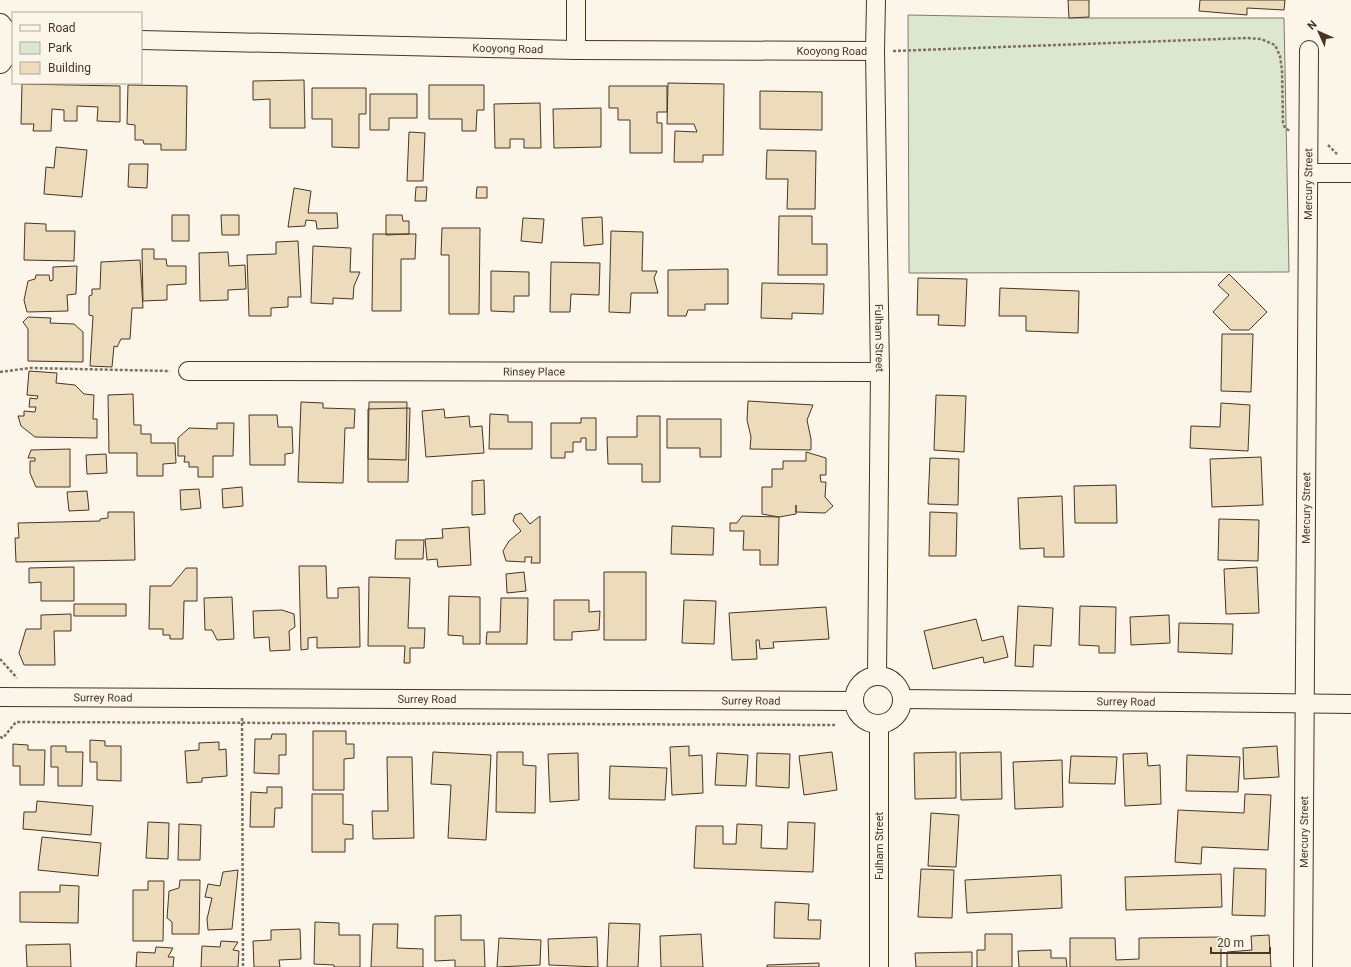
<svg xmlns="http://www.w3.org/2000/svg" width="1351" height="967" viewBox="0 0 1351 967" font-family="Roboto,sans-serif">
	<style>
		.green { fill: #dce7d0; stroke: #887966 }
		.building { fill: #ecdcbc; stroke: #4a3520 }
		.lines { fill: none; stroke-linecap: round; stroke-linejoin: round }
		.street-casing { stroke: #4a3520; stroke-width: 20 }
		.secondary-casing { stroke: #4a3520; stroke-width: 24 }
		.path { stroke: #7f6f5c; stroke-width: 2.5; stroke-dasharray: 3 2; stroke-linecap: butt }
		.street { stroke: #fbf6e9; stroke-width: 18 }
		.secondary { stroke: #fbf6e9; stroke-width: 22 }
		.labels { text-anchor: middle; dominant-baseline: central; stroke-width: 3; stroke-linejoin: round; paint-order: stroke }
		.street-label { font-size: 11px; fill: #4a3520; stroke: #fbf6e9 }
	</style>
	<rect width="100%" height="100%" fill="#fbf6e9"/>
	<path class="green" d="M908,15L1069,18H1284L1289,272L909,273Z"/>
	<path class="building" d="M1068,0H1089V17L1069,18Z
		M1200,0H1285L1284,10L1247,8V15L1199,11Z
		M304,80L305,128H270V99L253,100V81Z
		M668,83L724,84L723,155H703V162H674L675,131L697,132L694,124H667Z
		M22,84L120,86V122L97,121L98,107L77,106V121H64V110L52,109L51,131H33L34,124H21Z
		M128,85L187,86L186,150H161V144H144L143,140H135V125L127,124Z
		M429,85H484V110H477L476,131H462V119H429Z
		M609,86H667V112H657V123H662V153H630V120H618V108H609Z
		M312,88H366V114H359V148L332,147V119H312Z
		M760,91L822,92V130L760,129Z
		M370,94H417V118H389V130H370Z
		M540,103L541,148H524V139H510V148H495L494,104Z
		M601,108V147L554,148L553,109Z
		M409,132L425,133L423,181H407Z
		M56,147L87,150L82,197L44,194L46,167L54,168Z
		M767,150L816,151L815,209H787L788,179H766Z
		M129,164H148L147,188L128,187Z
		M416,187H427L426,201H415Z
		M477,187H487V198H476Z
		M294,188L311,191L308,213H337L338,228L317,229L316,221L306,220L305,226L288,227Z
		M172,215H189V241H172Z
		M221,215H239V235H222Z
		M386,215H402L403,221H409V234L386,235Z
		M779,216H812V244H827V275H778Z
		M602,217L603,244L584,246L582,218Z
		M523,218L544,219L542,243L521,241Z
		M25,223L46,224V231H75L74,261L24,260Z
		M442,228H480L479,314H449V255H441Z
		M611,231L643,232L642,271H657L654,278L658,293H631L630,313L609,312Z
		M373,234H416L415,259H401V311H372Z
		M298,241L301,297H288V307L271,308V316H249L247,255L276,254V242Z
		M313,246L351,248L350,272H360L354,286L353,299L333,298V304L311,303Z
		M142,249H154V259H166L167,266H186V284L167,285V300L143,301Z
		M228,252L229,266L245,265L246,289L228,290V300L200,301L199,253Z
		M140,260L143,308H132L130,339H121L117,347L114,346L112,367L90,366L93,316L89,315V296L92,295V289H100L101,262Z
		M551,262L600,263L599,295L571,294L570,312H550Z
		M77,266L76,294L67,295L68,311L27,312L24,300L28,281L35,279L36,275H49L50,281L53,280V267Z
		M728,269V304H705V310H688L686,316H668V270Z
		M491,271L529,272V296H514V312L491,311Z
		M1229,274L1267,312L1249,330H1231L1213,312L1229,295L1218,285Z
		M918,278L967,279L965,326L938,325L939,315H917Z
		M762,283L824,284L823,314L792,313V319L761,318Z
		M1000,288L1079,291L1078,333L1026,331V316H999Z
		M28,317L51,318L50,323L74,324L83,332V362L28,361V329L23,322Z
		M1222,334H1253L1251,392L1221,391Z
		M29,371L57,373L56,383L75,385L84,394L94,395L93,419H97V438L35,437L21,426L18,416H24V411L35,412L36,407H29L30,398L37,399L38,396L27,395Z
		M133,394L134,425H141V434H151V443H175L176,463L163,464V476H137V453H109L108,395Z
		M936,395L966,396L964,452L934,450Z
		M748,401L813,405L807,420L811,439V450L750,449L751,437L747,420Z
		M301,402L323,403V408L355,409L354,428H345L343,483L298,482Z
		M369,402H407L406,460L368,459Z
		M1221,403L1250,405L1248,451L1190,448L1191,426L1220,427Z
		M410,408L408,482H368V409Z
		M444,409L445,418L469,416L470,427L482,426L484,453L426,457L422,411Z
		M490,414L508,415V422H532V449H489Z
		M249,415H277L278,427H292L293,453L285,454V465H250Z
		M637,416H660V482H642V464H608L607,437H637Z
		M581,418H596V450H586V438H581V442H573V452H565V458H551V423H581Z
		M667,419H721V457H700V448H667Z
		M217,423H234L233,456H213V477H198V467H189V462H184L185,456H178V438L189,428L217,429Z
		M70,449V487H36L30,473V461H35V458H28L31,450Z
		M806,452L826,458V475H820L821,482H826L825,497L833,506L825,513L796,512V505V514L779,517L762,514V487H772V469H783V461H806Z
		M106,454L107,473L87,474L86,455Z
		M1261,457L1263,505L1212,507L1210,459Z
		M930,458L959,459L958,505L928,504Z
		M484,480L485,514L472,515V481Z
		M1116,485L1117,523H1075L1074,486Z
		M242,487L243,506L223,508L222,489Z
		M199,489L201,508L181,510L180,490Z
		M87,491L89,510L69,511L67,492Z
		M1062,496L1064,557H1044V548L1020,549L1018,498Z
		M108,512H134L135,560L16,562L15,538H19L18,523L100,521V519L108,518Z
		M930,512L957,513L956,556H929Z
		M521,513L530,524L540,516V563H531L532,557H525V562L506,561L503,551L509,541L521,531L513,521L515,515Z
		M742,516L779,517L778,565H760V550H743L744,531H730V523H737Z
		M1219,519L1259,520L1258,561L1218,560Z
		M672,526L714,528L713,555L671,554Z
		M469,527L471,565L438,567L437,559L427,560L425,539L443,538L442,529Z
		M396,540H424L423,559H395Z
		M299,566H326L327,598H338V588L359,587L360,647L317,648V637L308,638V649L301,650Z
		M74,567V601H41V582L29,583V568Z
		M1257,567L1259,613L1226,614L1224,569Z
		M186,568H197V601H184L183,639H170V635H163V629H149L150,586H171Z
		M524,572L526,591L507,593L506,574Z
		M604,572H646V640H604Z
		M369,577L410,578L408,628H425L424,648H410V663H404L405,646H368Z
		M449,596L480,597V644H463V636L448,635Z
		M232,597L234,639L217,640L212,630H205L204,598Z
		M501,598H528L527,644H486L487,632H500Z
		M554,600H589V612L600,611L599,630L572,632V640H554Z
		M684,600L716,601L714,644L682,643Z
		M74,604H126V616H74Z
		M1018,606L1053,608L1051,646L1034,645L1033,667L1015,666Z
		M1080,606L1116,607L1115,653H1099V646L1079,645Z
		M826,607L829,639L773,642L774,648L760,649L759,640H756L757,659L732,660L729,613Z
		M282,610L294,614L295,627L289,631L290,650L270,651L269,637L254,638L253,611Z
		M71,614V631H54L55,665H24L19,653L26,629H41V615Z
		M1169,615L1170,643L1131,645L1130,617Z
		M976,619L982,641L1003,636L1008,657L984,663L983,657L933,669L924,631Z
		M1179,623L1233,624L1232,654L1178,652Z
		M313,731H346V744H354V758L344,759V790H313Z
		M272,734H286V755H279V774L254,773L255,739H271Z
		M90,740L105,741V746H121V781L97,780V762H90Z
		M219,742V750L226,749L227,776L202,778V782L187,783L185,751L199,750V743Z
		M13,744L28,745V750H45L44,785H20V766H13Z
		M51,746H66V752H83L82,786H58V767H51Z
		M689,746V756L702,755L703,793L672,795L670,747Z
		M1277,746L1279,777L1244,779L1243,748Z
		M433,752L491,755L486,840L448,838L451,785L431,784Z
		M497,752H523V765L536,766L535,813L496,812Z
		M832,752L837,790L804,795L799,756Z
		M956,752V798L915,799L914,753Z
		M1001,752L1002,799L961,800L960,753Z
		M578,753L579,800L550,802L548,754Z
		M717,753L748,755L746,786L715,785Z
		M757,753L790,754L789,788L756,786Z
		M1147,753L1148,766L1160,765L1161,804L1125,806L1123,754Z
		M1187,755L1240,757L1238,792L1186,791Z
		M1071,756L1117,757L1115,784L1069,783Z
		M387,757H412L414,838L373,839L372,811H388Z
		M1062,760L1063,807L1015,809L1013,762Z
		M610,766L667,768L665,800L609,799Z
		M267,787H282V808H275L274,827H250L251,792L267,793Z
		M312,794H343V824L353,825V839H345V852H312Z
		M1245,794L1271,795L1268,850L1202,847L1201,864L1175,862L1178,810L1244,813Z
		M37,801L93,806L91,835L23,829L24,812H36Z
		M931,813L959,815L956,867L928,866Z
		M148,822L169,823L168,859L146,858Z
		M788,822L815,823L813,872L694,868L696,826H723V844H736L737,824L762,825L761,848L787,849Z
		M179,824L201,825L200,860H178Z
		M42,837L101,843L98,876L38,870Z
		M1234,868L1266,869L1265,916L1232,915Z
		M921,869L954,870L952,918L918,917Z
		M238,870L232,929L208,930L207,919L212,898L205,897L208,884L220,886L223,872Z
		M1221,874L1222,907L1126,910L1125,877Z
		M1061,875L1062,908L967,913L965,880Z
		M180,880H200L199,934H172V922L167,918L169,891L179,888Z
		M148,881H164L163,941H133V890H148Z
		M60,885L79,886L78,923L20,922V892H60Z
		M775,902L809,904L808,920H821L820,939L774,938Z
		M461,915V940H484L485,967H455V960L435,961V916Z
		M315,922L339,923V935H360V967H334V965L314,964Z
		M609,923L640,924L638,967H607Z
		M373,924H398L397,948L423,949V967H371Z
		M300,929L301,959L279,960L280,967H254L253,941L271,940V930Z
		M701,934L703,967H661L660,936Z
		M985,934H1012V967H977V950H985Z
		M1269,935L1271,967H1227V952L1252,950L1251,936Z
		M597,937L598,967L549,965L548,939Z
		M1221,937V967H1070V938H1115L1116,960L1139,959V938Z
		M499,938L541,940L540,965L497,967Z
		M221,941L238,942L233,950L239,951L238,967H201L202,946L220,947Z
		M70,944L71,967H27L26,945Z
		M156,947L173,948L168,957H174L173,967H136L137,952L155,953Z
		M1051,950V958H1066L1067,967H1019L1018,951Z
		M972,952V967H916L915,953Z
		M819,963V967H767V965Z"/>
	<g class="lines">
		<g class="street-casing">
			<g id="street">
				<path d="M576,0V50"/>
				<path id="s1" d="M876,0L875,51L880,372L877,676"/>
				<path id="s2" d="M141,40L576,50L875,51"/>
				<path d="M1308,173H1351"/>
				<path id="s3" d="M188,371L880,372"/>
				<circle cx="878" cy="700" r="24"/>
				<path id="s4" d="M0,697L854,701"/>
				<path id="s5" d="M902,699L1351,704"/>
				<path d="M879,967V724"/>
				<path id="s6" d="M1303,967L1309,50"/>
			</g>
		</g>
		<g class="secondary-casing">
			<path id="secondary" d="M0,25C9,35 9,51 0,62"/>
		</g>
		<path class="path" d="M893,51L1247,38L1261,39L1275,45L1280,56L1282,70L1283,123L1285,128L1290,131
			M1328,145L1337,154
			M0,372L30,368L170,371
			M0,659L17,678
			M242,718L243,967
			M0,737L3,738L16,722L835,725"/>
		<use href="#street" class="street"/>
		<use href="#secondary" class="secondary"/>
	</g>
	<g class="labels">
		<g class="street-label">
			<text stroke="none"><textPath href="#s2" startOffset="367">Kooyong Road</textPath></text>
			<text stroke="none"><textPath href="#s2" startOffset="691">Kooyong Road</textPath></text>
			<text stroke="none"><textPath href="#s6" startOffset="783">Mercury Street</textPath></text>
			<text stroke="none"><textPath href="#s1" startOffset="338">Fulham Street</textPath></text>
			<text stroke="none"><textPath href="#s3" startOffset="346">Rinsey Place</textPath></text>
			<text stroke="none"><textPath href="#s6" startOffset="459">Mercury Street</textPath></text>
			<text stroke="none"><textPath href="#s4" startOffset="103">Surrey Road</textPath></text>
			<text stroke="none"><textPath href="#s4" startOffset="427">Surrey Road</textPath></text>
			<text stroke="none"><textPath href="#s4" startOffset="751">Surrey Road</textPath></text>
			<text stroke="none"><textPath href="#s5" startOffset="224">Surrey Road</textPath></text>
			<text stroke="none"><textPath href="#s6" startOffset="135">Mercury Street</textPath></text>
			<text transform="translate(879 846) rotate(-90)">Fulham Street</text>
		</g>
	</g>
	<rect x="12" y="12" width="130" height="72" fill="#fbf6e9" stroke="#b4a999"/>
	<rect x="20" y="25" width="20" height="6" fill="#fbf6e9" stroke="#b4a999"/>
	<text x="48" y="32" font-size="12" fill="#4a3520">Road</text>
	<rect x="20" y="42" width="20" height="12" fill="#dce7d0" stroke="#b4a999"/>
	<text x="48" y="52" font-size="12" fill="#4a3520">Park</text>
	<rect x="20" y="62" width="20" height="12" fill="#ecdcbc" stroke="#b4a999"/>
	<text x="48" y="72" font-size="12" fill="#4a3520">Building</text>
	<g transform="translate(1319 32) rotate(315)" stroke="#fbf6e9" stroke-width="3" paint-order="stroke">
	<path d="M0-3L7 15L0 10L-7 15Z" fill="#4a3520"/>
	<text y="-6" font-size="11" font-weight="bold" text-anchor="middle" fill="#4a3520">N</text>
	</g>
	<path d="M1211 947v6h59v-6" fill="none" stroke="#4a3520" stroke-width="2"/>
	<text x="1217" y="947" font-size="12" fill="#4a3520" stroke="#fbf6e9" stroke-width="3" paint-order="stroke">20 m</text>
</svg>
